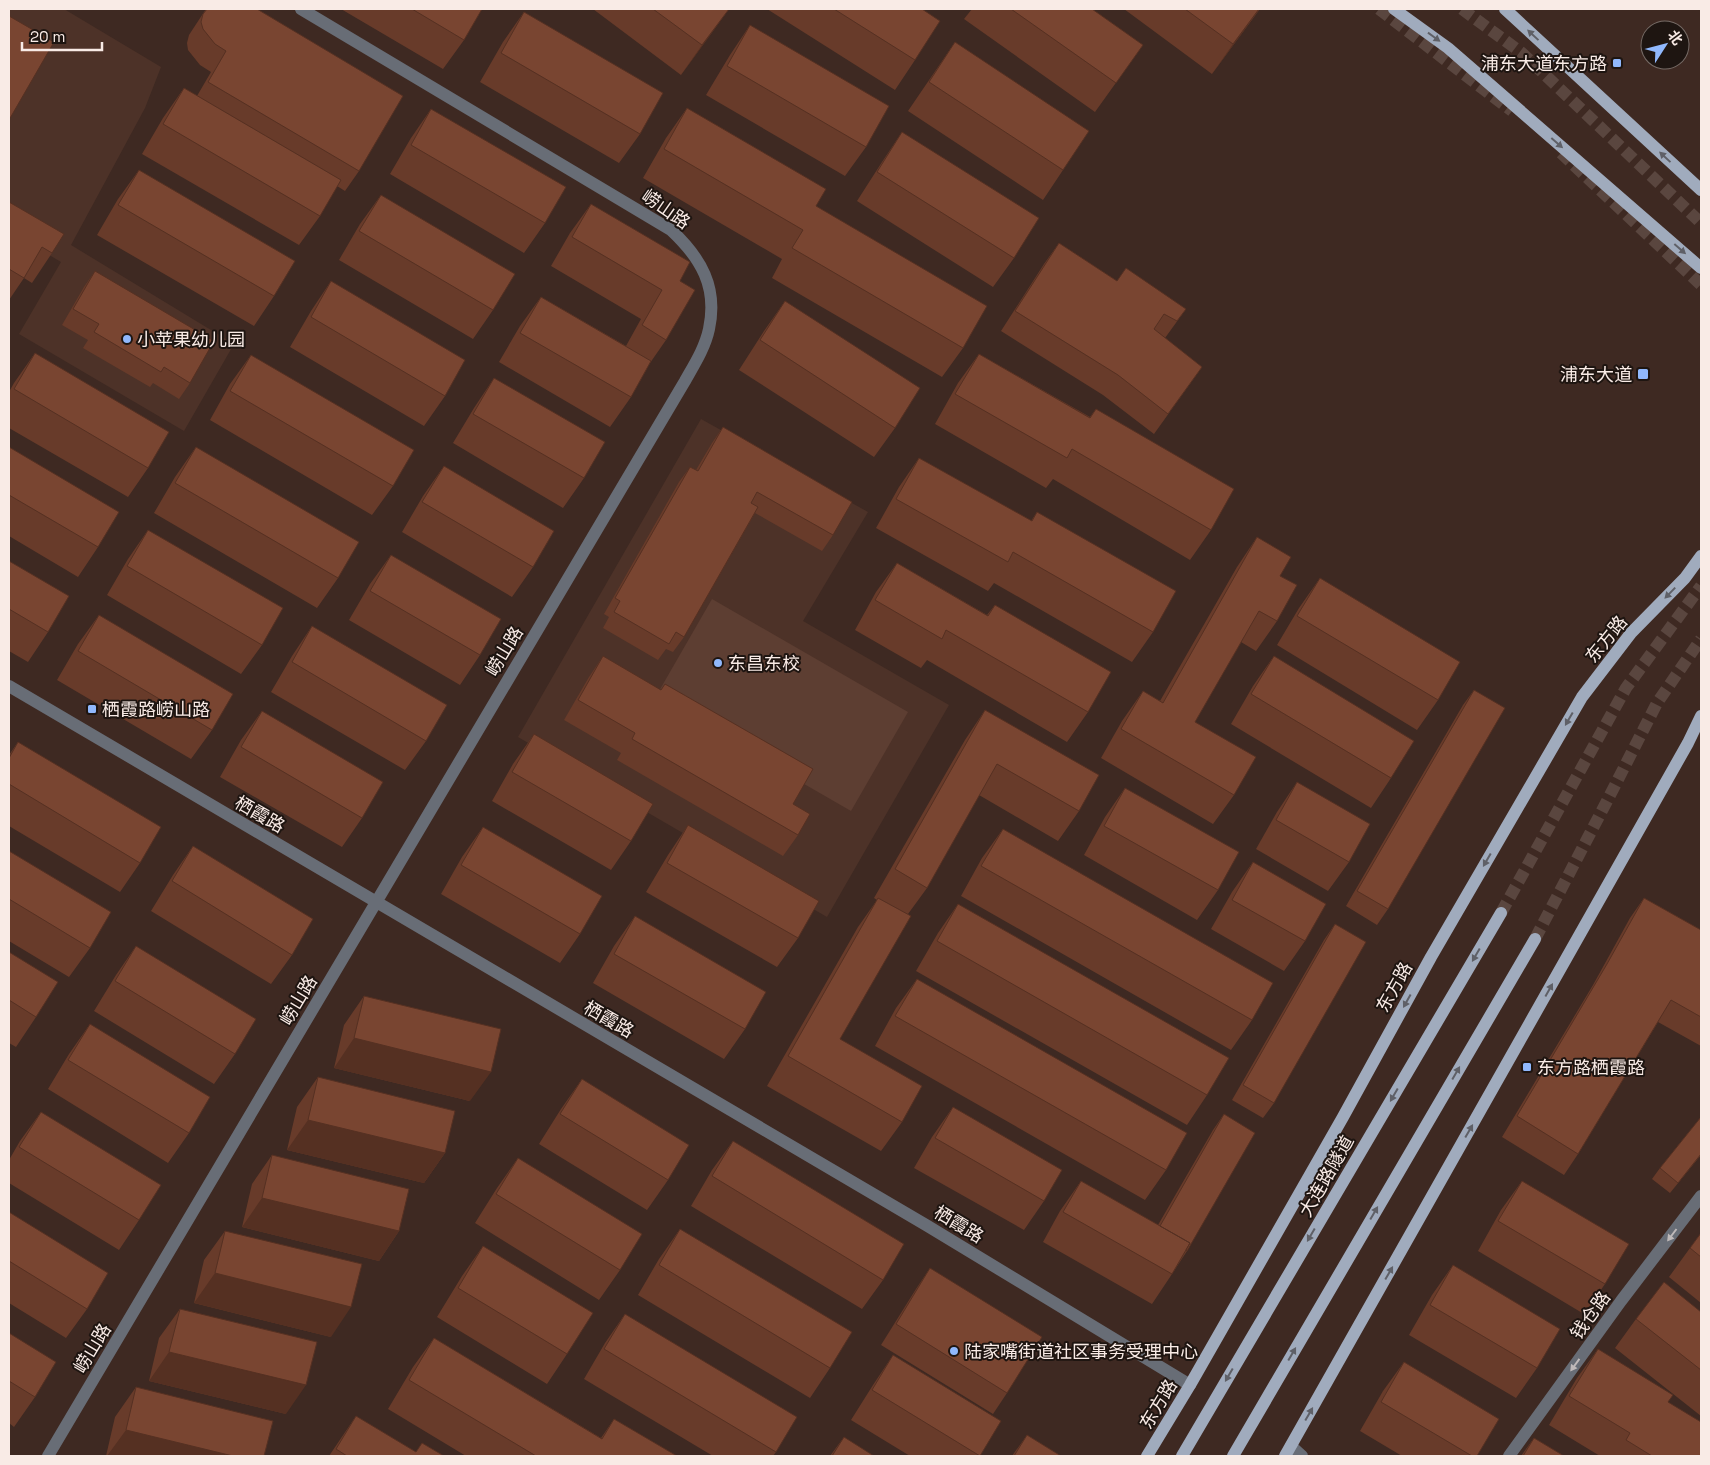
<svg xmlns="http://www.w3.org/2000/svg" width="1710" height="1465" viewBox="0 0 1710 1465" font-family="'Space Grotesk','Noto Sans SC',sans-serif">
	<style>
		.built { fill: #4d3228 }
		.green { fill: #5d3e32 }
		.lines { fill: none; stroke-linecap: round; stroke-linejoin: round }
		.major-tunnel { stroke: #5a463f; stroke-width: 12; stroke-dasharray: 12 6; stroke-linecap: butt }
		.minor { stroke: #686d76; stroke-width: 12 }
		.major { stroke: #a0abbd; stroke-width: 12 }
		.wall { fill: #683b2a }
		.shaded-wall { fill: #553022 }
		.building { fill: #794531; stroke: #553022 }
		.oneway { fill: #5f6067 }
		.oneway2 { fill: #bfb9b9 }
		.poi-dot { fill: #90b8fd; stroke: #1e1511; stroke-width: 2 }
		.labels { text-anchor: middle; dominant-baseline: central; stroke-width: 4; stroke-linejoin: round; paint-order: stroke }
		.poi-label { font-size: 18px; fill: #f9ebe6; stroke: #1e1511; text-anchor: start }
		.street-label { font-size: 18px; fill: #f9ebe6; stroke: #1e1511 }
	</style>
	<rect width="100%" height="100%" fill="#3e2922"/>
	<path class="built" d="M9,9H64L161,67L145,108L71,245L234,344L184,431L19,334L61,262L9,231Z
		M701,419L868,512L803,621L949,705L827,917L518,737Z"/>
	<path class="green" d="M712,599L908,712L851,811L655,698Z"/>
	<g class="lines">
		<path class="major-tunnel" d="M1379,9L1512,111
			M1462,9L1522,53L1701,223
			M1561,153L1701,285
			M1501,913L1626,688L1701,586
			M1535,939L1607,801L1657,703L1701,639"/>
		<path class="minor" d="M9,686L926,1225L1190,1385
			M1291,1446L1302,1456
			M48,1456L685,381C694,365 705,348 709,329C718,287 701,258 671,230L301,9
			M1509,1456L1621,1301L1701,1196"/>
		<path class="major" d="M1394,9L1448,48L1701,268
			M1505,9L1701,190
			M1147,1456L1190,1385L1343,1117L1431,957L1582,697L1631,633L1685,578L1701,556
			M1182,1456L1501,913
			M1233,1456L1535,939
			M1285,1456L1688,743L1701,716"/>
	</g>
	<path class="wall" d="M206,9H257L359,171L345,191L337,186L320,216L299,245L142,154L163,118L184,88L197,96L211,72L200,65L188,50L187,43L189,35Z
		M341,9H482L464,40L443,69Z
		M593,9H729L681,75Z
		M767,9H922L915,60L895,90Z
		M972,9H1092L1143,45L1095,112L964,19Z
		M1124,9H1260L1212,74Z
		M524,12L640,134L619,163L480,82L503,42Z
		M750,25L866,147L845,176L706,95L730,55Z
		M955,42L1063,170L1043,200L908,111Z
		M687,108L963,348L942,377L772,278L782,259L643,178L666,138Z
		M431,109L545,223L524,253L390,174L411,138Z
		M902,132L1014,258L993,287L857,201L882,162Z
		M139,170L274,296L254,326L97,235L118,199Z
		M381,195L493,310L473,339L339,260L360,224Z
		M9,202L52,253L32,283L24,278L9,300Z
		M591,204L680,281L666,340L650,363L631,397L610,427L499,362L520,326L541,297L626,346L641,319L551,266L570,233Z
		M1059,243L1117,281L1186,309L1165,338L1202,367L1154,434L1103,395L1001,331L1044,264Z
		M95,271L190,383L179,399L153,383L150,387L83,348L88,340L62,325L84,287Z
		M331,281L445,396L424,426L290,347L311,311Z
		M785,301L895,428L874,457L739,370L764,331Z
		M35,353L148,468L128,497L9,428V392L14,383Z
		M979,354L1090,417L1096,409L1211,530L1190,560L1053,479L1046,488L935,424L958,383Z
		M251,355L393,486L372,515L210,420L230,384Z
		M494,378L584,478L563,508L453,443L474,408Z
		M723,427L833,535L822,551L755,513L684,637L673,652L666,649L658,660L603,628L609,617L604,614L679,482L690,467L696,470L712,443Z
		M9,447L98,547L78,577L9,536Z
		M196,447L338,578L317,608L154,513L175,477Z
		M919,458L1031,521L1037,512L1153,632L1132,662L994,583L988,591L876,528L899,487Z
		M444,466L533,567L512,597L402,532L423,496Z
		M148,530L262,645L241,674L107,595L128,559Z
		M1257,537L1280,576L1277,621L1256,651L1241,642L1195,722L1234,795L1213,824L1101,758L1122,721L1143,691L1160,701L1237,567Z
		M391,555L480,655L460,685L349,620L370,584Z
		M9,561L48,632L28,662L9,651Z
		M897,563L987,615L995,605L1088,712L1067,742L927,660L921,668L855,630L876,592Z
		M1320,578L1438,700L1417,730L1277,645L1299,608Z
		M99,615L212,730L191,759L57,680L78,644Z
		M312,626L426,741L405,770L271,692L292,656Z
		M603,656L793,804L798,835L783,856L617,760L621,753L564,720L589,677Z
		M1274,656L1391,778L1371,808L1231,724L1253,686Z
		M1474,690L1388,909L1377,925L1346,906L1463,705Z
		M985,710L1079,811L1058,841L979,795L927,888L908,914L840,1039L902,1122L881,1151L767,1086L858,927L877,900L874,898L965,740Z
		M262,711L362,818L342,847L220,777L241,740Z
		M534,734L631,841L611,870L492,801L513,764Z
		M18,742L140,863L120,892L9,826V755Z
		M1297,782L1349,862L1328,891L1256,849L1277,812Z
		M1125,788L1218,890L1197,920L1084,855L1105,817Z
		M688,825L798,938L777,967L646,892L668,855Z
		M483,827L580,934L560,963L441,894L462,857Z
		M1003,829L1252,1020L1231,1050L961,896L982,858Z
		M193,846L292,955L271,984L151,911L173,875Z
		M9,851L90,948L69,977L9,941Z
		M1253,862L1305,941L1284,971L1211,929L1232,892Z
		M1644,898L1701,930V1046L1658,1022L1578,1154L1564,1175L1502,1137L1593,985L1630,918Z
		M958,904L1207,1095L1187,1125L916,971L938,933Z
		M635,916L745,1029L724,1059L593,983L614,946Z
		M1335,924L1274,1103L1263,1118L1232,1100L1324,940Z
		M136,946L235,1054L214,1084L94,1011L116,975Z
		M9,952L36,1017L16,1047L9,1043Z
		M917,979L1166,1170L1145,1200L875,1046L896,1008Z
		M364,996L470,1101L334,1068L344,1025Z
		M90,1024L189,1133L168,1163L48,1089L69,1054Z
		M318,1077L445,1153L424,1183L287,1150L297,1107Z
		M582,1079L668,1180L647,1210L539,1144L561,1109Z
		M953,1107L1044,1201L1024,1230L914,1168L932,1137Z
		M41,1112L139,1220L119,1250L9,1183V1160L20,1141Z
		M1224,1114L1187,1251L1172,1274L1152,1304L1043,1242L1060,1211L1081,1181L1158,1225L1213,1130Z
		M1701,1117V1155L1670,1193L1652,1179L1660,1168Z
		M733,1141L883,1280L862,1309L691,1206L712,1170Z
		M272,1155L399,1231L379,1261L242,1227L252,1184Z
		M518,1158L620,1270L599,1300L475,1223L497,1188Z
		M1522,1181L1605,1284L1584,1314L1478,1251L1501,1210Z
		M9,1212L87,1309L66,1338L9,1303Z
		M680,1229L830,1368L810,1398L638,1295L659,1259Z
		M225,1231L331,1337L194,1303L204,1260Z
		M1701,1233V1303L1669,1277L1690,1248Z
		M483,1246L567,1354L547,1384L437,1317L462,1276Z
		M1453,1265L1537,1368L1516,1398L1409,1335L1432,1295Z
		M930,1268L1007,1393L993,1414L881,1345L916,1289Z
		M180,1309L286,1414L149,1381L159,1338Z
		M1701,1312V1416L1615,1348L1636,1319Z
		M625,1314L776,1452L773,1456H713L584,1379L605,1343Z
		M9,1333L35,1397L14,1427L9,1423Z
		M434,1338L601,1438L614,1419L677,1456H466L388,1409L413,1367Z
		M1598,1349L1668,1402L1701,1456H1600L1549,1425L1577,1378Z
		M893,1355L980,1456H910L851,1420L873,1385Z
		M1404,1362L1477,1456H1402L1360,1431L1383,1391Z
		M136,1387L264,1456H106L115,1417Z
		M356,1416L416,1452L422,1443L444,1456H329Z
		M1027,1435L1061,1456H1012Z
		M844,1437L832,1456H830Z
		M1534,1438L1564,1456H1521Z"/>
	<path class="shaded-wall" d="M729,9L709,37L681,75L702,45Z
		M1260,9L1240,36L1212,74L1233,44Z
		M354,1038L491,1072L470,1101L334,1068Z
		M308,1120L445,1153L424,1183L287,1150Z
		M262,1198L399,1231L379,1261L242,1227Z
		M215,1273L351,1307L331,1337L194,1303Z
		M169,1352L306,1385L286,1414L149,1381Z
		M126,1430L233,1456H107Z"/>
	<path class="building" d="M207,9H257L403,96L359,171L208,82L226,51L215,44L203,29L201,22L203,14Z
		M412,9H482L464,40Z
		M653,9H729L702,45Z
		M834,9H922L940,21L915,60Z
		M1011,9H1092L1143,45L1116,83Z
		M1185,9H1259L1233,44Z
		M524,12L663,93L640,134L501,53Z
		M9,16L54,42L9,120Z
		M750,25L889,106L866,147L727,66Z
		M955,42L1089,131L1063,170L929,82Z
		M184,88L341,180L320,216L163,124Z
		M687,108L826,189L816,206L987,306L963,348L792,248L803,230L664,149Z
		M431,109L566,187L545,223L411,145Z
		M902,132L1039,218L1014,258L877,172Z
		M139,170L295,261L274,296L118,205Z
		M381,195L515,274L493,310L359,231Z
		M9,202L64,234L52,253L42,247L24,278L9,269Z
		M591,204L690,262L680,281L695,290L666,340L642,325L662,290L572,237Z
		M1059,243L1117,281L1126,268L1186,309L1177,321L1164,314L1154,329L1202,367L1168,414L1118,375L1015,311Z
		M95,271L214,341L190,383L164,367L161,372L94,332L99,324L73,309Z
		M331,281L465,360L445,396L311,317Z
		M541,297L651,361L631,397L520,333Z
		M785,301L920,388L895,428L760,340Z
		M35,353L169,432L148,468L14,389Z
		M979,354L1090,418L1096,409L1234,489L1211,530L1072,449L1067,458L955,394Z
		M251,355L414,450L393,486L230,391Z
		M494,378L605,442L584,478L473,414Z
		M723,427L852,502L833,535L757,492L751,503L758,507L684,637L676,632L669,644L614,612L620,601L615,598L690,467L698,471Z
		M9,447L119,512L98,547L9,495Z
		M196,447L359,542L338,578L175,483Z
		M919,458L1032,521L1037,512L1176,591L1153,632L1013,552L1008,562L896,499Z
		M444,466L554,531L533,567L422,502Z
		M148,530L283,608L262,645L127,566Z
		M1257,537L1291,557L1280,576L1297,585L1277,621L1259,611L1195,722L1256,757L1234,795L1121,729L1143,691L1163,703Z
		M391,555L501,619L480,655L370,591Z
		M9,561L69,596L48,632L9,609Z
		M897,563L988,616L995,605L1111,672L1088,712L946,630L942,639L875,600Z
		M1320,578L1460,662L1438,700L1297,616Z
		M99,615L233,694L212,730L78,651Z
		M312,626L447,705L426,741L292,662Z
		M603,656L661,690L665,684L813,769L793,804L810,814L798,835L632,739L635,733L578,700Z
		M1274,656L1414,741L1391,778L1251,694Z
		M1474,690L1505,708L1388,909L1357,891Z
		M985,710L1099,775L1079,811L997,764L927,888L895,869Z
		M262,711L383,782L362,818L241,747Z
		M534,734L653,804L631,841L512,772Z
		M18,742L161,827L140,863L9,784V758Z
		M1297,782L1370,824L1349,862L1276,820Z
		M1125,788L1239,852L1218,890L1104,826Z
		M688,825L819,901L798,938L667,863Z
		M483,827L602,896L580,934L461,865Z
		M1003,829L1273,983L1252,1020L981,866Z
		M193,846L313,919L292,955L172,881Z
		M9,851L111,912L90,948L9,899Z
		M1253,862L1326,904L1305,941L1232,900Z
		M878,898L911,916L840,1039L922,1086L902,1122L788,1056Z
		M1644,898L1701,930V1017L1671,1000L1578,1154L1517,1116L1607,964Z
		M958,904L1229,1058L1207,1095L937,941Z
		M635,916L766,992L745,1029L614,954Z
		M1335,924L1366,942L1274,1103L1243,1085Z
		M136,946L256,1019L235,1054L115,981Z
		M9,952L58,982L36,1017L9,1000Z
		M917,979L1187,1133L1166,1170L895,1016Z
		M364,996L501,1029L491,1072L354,1038Z
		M90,1024L210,1097L189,1133L68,1060Z
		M318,1077L455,1111L445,1153L308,1120Z
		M582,1079L689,1145L668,1180L560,1114Z
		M953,1107L1062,1170L1044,1201L935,1138Z
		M41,1112L161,1185L139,1220L19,1147Z
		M1224,1114L1255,1133L1187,1251L1186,1250L1190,1243L1160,1226Z
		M1701,1117V1154L1678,1183L1660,1168Z
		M733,1141L904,1244L883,1280L712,1176Z
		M272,1155L409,1189L399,1231L262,1198Z
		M518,1158L642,1234L620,1270L496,1194Z
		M1081,1181L1190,1243L1172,1274L1063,1212Z
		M1522,1181L1629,1244L1605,1284L1498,1221Z
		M9,1212L108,1273L87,1309L9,1261Z
		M680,1229L852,1332L830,1368L659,1265Z
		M225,1231L362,1264L351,1307L215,1273Z
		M1701,1233V1257L1690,1248Z
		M483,1246L593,1313L567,1354L458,1288Z
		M1453,1265L1560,1329L1537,1368L1430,1305Z
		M930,1268L1042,1337L1007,1393L896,1324Z
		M1664,1282L1701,1312V1370L1636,1319Z
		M180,1309L317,1342L306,1385L169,1352Z
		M625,1314L797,1417L776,1452L604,1349Z
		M9,1333L56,1362L35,1397L9,1381Z
		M434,1338L602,1439L614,1419L677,1456H536L409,1380Z
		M1598,1349L1673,1395L1668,1402L1701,1422V1456H1652L1626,1440L1630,1433L1569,1396Z
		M893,1355L1001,1421L980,1456L872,1390Z
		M1404,1362L1499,1419L1477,1456H1472L1381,1402Z
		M136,1387L273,1421L264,1456H233L126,1430Z
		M356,1416L416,1452L422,1443L444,1456H347L336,1449Z
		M1027,1435L1061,1456H1014Z
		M844,1437L874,1456H832Z
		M1534,1438L1564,1456H1523Z"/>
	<defs><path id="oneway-solid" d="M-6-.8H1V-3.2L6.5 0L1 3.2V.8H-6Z" transform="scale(1.25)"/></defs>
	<g class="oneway">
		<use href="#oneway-solid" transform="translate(1533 35) rotate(-137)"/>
		<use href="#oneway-solid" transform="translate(1434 37) rotate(36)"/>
		<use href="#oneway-solid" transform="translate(1557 143) rotate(41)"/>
		<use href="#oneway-solid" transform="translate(1665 157) rotate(-137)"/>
		<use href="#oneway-solid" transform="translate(1680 249) rotate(41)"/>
		<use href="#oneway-solid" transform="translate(1670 593) rotate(134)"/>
		<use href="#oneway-solid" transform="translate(1569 719) rotate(120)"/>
		<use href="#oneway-solid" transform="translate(1487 860) rotate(120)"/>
		<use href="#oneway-solid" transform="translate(1476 955) rotate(120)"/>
		<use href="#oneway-solid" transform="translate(1549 990) rotate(-61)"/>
		<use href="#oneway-solid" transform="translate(1407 1001) rotate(119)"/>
		<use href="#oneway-solid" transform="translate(1456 1073) rotate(-60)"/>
		<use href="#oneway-solid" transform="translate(1394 1095) rotate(120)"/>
		<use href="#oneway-solid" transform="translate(1469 1131) rotate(-60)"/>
		<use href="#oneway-solid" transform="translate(1374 1213) rotate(-60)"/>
		<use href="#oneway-solid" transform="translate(1311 1235) rotate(120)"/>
		<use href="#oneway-solid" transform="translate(1389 1273) rotate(-60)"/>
		<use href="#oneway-solid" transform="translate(1292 1354) rotate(-60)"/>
		<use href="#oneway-solid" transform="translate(1229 1375) rotate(120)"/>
		<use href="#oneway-solid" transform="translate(1309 1414) rotate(-60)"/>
	</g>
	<g class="oneway2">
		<use href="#oneway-solid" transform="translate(1672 1235) rotate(127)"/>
		<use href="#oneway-solid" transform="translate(1575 1365) rotate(126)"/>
	</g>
	<g class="poi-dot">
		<rect x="1612" y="58" width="10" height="10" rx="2.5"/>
		<circle cx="127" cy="339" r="5"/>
		<rect x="1637" y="368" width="12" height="12" rx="2.5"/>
		<circle cx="718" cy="663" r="5"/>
		<rect x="87" y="704" width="10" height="10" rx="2.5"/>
		<rect x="1522" y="1062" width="10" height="10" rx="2.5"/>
		<circle cx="954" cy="1351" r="5"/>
	</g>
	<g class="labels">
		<g class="poi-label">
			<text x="1607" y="63" text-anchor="end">浦东大道东方路</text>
			<text x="137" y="339">小苹果幼儿园</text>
			<text x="1632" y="374" text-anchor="end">浦东大道</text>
			<text x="728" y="663">东昌东校</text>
			<text x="102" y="709">栖霞路崂山路</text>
			<text x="1537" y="1067">东方路栖霞路</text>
			<text x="964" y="1351">陆家嘴街道社区事务受理中心</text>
		</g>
		<g class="street-label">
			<text transform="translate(666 209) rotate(35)">崂山路</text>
			<text transform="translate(1606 639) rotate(-51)">东方路</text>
			<text transform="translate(504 651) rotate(-59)">崂山路</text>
			<text transform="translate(260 814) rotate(30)">栖霞路</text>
			<text transform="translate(1394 987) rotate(-61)">东方路</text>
			<text transform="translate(298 1000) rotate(-59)">崂山路</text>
			<text transform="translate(609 1019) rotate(30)">栖霞路</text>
			<text transform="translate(1326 1176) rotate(-60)">大连路隧道</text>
			<text transform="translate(959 1224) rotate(31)">栖霞路</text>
			<text transform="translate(1590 1315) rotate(-54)">钱仓路</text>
			<text transform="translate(92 1348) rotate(-59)">崂山路</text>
			<text transform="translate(1158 1404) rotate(-59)">东方路</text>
		</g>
	</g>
	<rect width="1710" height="1465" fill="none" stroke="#f9ebe6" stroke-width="20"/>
	<g transform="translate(1665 45) rotate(54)"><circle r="24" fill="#1e1511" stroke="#766b66"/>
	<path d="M0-4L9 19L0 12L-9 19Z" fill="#90b8fd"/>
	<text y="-8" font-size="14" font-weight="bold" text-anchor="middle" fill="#f9ebe6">北</text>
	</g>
	<path d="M22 42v8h80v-8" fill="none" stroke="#f9ebe6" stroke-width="2.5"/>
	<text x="30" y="42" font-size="15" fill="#f9ebe6" stroke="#1e1511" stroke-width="4" paint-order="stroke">20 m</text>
</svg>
